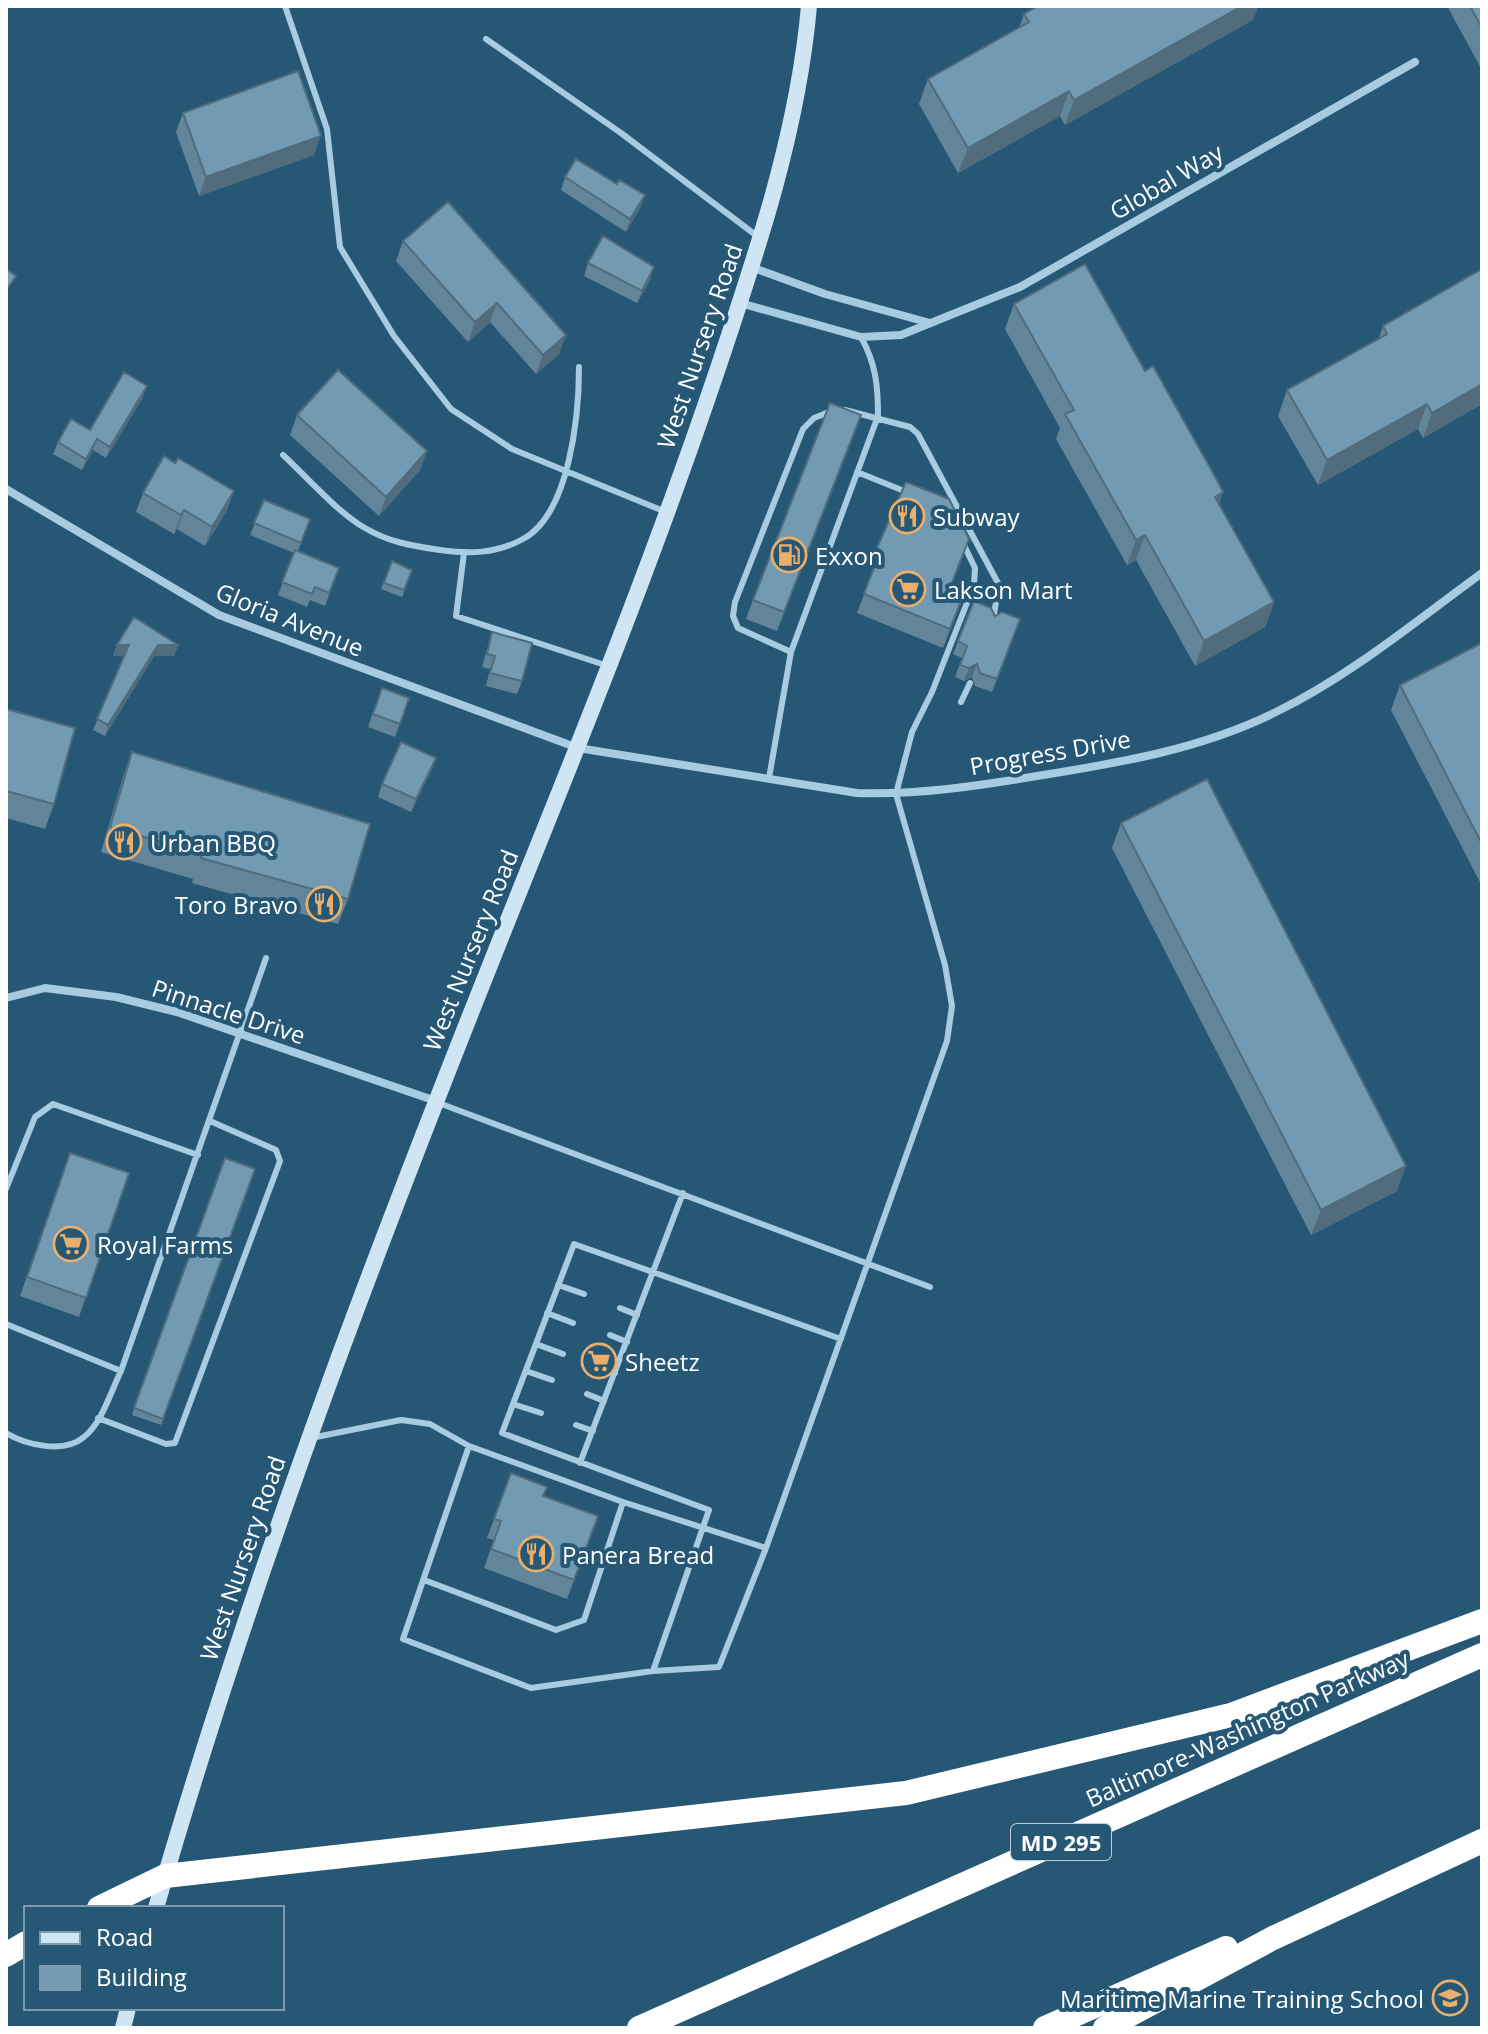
<svg xmlns="http://www.w3.org/2000/svg" width="1488" height="2034" viewBox="0 0 1488 2034" font-family="'Open Sans',sans-serif">
	<style>
		.lines { fill: none; stroke-linecap: round; stroke-linejoin: round }
		.service { stroke: #a7cce2; stroke-width: 6 }
		.minor { stroke: #a7cce2; stroke-width: 8 }
		.secondary { stroke: #cfe5f3; stroke-width: 16 }
		.motorway { stroke: #fff; stroke-width: 24 }
		.wall { fill: #62859a }
		.shaded-wall { fill: #506c7d }
		.building { fill: #729bb3; stroke: #506c7d; stroke-width: 2 }
		.labels { text-anchor: middle; dominant-baseline: central; stroke-width: 8; stroke-linejoin: round; paint-order: stroke }
		.shield { fill: #265876; stroke: #becdd6; stroke-width: 2 }
		.shield-label { font-size: 22px; font-weight: bold; fill: #fff }
		.street-label { font-size: 24px; fill: #fff; stroke: #265876 }
		.poi-label { font-size: 24px; fill: #fff; stroke: #265876; text-anchor: start }
	</style>
	<rect width="100%" height="100%" fill="#265876"/>
	<g class="lines">
		<path class="service" d="M285,6L327,129L340,247L394,336L451,409L512,449L666,512
			M486,39L621,133L757,236
			M845,410L910,427L918,434L999,585L993,620
			M283,455C307,477 338,513 365,528C388,542 413,546 440,550C469,554 496,554 523,539C570,514 579,414 579,367
			M857,472L909,493
			M464,553L456,616L608,666
			M791,652L738,628L733,616L735,602L803,429L814,418L834,410
			M961,702L970,683
			M769,778L791,652L878,416C878,386 876,364 861,337
			M436,1102L930,1287
			M6,1189L35,1117L53,1104L198,1155
			M558,1285L584,1294
			M620,1308L637,1315
			M547,1313L573,1323
			M6,1324L121,1371
			M610,1335L627,1342
			M841,1339L574,1244L502,1433L709,1510L653,1671L719,1667L766,1548L947,1041L952,1006L945,965L896,794L912,732L932,692L974,585L975,568L962,541
			M536,1344L563,1354
			M598,1367L615,1373
			M526,1371L552,1380
			M587,1394L604,1401
			M513,1404L541,1413
			M98,1418L166,1444L175,1443L280,1161L276,1150L210,1121
			M576,1425L593,1431
			M6,1433C26,1445 64,1454 84,1437C102,1423 111,1391 121,1371L266,958
			M311,1438L401,1420L430,1424L469,1446L623,1502L766,1548
			M469,1446L403,1639L531,1688L653,1671
			M580,1463L683,1193
			M424,1580L556,1630L584,1620L623,1502"/>
		<path class="minor" d="M751,267L825,294L930,323
			M740,303L861,337L901,335L1020,287L1415,62
			M6,489L219,615L578,748L857,793C918,795 978,786 1037,776C1119,763 1202,749 1276,712C1350,676 1416,621 1482,573
			M6,998L45,988L116,997L177,1012L436,1101"/>
		<path class="secondary" d="M156,1908C258,1554 391,1211 528,870C595,704 661,537 718,368C758,249 798,131 809,6
			M123,2028L128,2008"/>
		<path class="motorway" d="M99,1908L165,1876L906,1793L1231,1715L1482,1621
			M6,1955L26,1943
			M639,2028L1482,1655
			M1045,2028L1226,1948
			M1105,2028L1273,1938L1482,1841"/>
	</g>
	<path class="wall" d="M1038,6H1258L1253,20L1065,125L1060,116L958,173L919,104L928,79L1019,28L1024,14Z
		M1447,6H1482V70Z
		M183,113L314,155L199,196L176,132Z
		M565,177L617,184L645,195L640,208L626,232L561,190Z
		M403,241L566,335L559,354L536,374L490,322L468,342L396,261Z
		M588,263L650,280L637,303L584,276Z
		M1014,304L1145,371L1223,492L1219,504L1274,602L1265,627L1195,666L1136,560L1127,565L1056,439L1060,428L1005,329Z
		M1383,326L1482,404L1423,438L1418,429L1318,485L1278,416L1287,390L1378,340Z
		M143,397L106,458L93,450L82,470L53,454L58,442L90,430Z
		M297,415L427,451L420,470L379,516L290,435Z
		M854,434L777,631L746,619L753,600Z
		M175,463L234,491L227,510L205,546L177,529L174,534L136,512L143,493Z
		M264,500L310,519L298,551L339,568L325,606L310,600L307,607L278,595L294,553L250,535Z
		M877,548L951,585L965,591L943,648L857,613L873,571L870,567Z
		M392,561L412,570L402,597L381,589Z
		M974,601L995,616L1020,619L992,692L975,686L972,677L964,681L955,677L962,658L953,654Z
		M134,617L178,645L174,656H154L105,736L93,730L125,656H113L117,645Z
		M492,632L522,681L517,694L486,686L490,669L482,667Z
		M1482,643V886L1391,710L1400,685Z
		M382,688L409,698L395,737L368,727Z
		M6,709L54,804L45,829L6,818Z
		M132,752L348,899L338,924L192,883L193,879L101,852L123,777Z
		M436,758L431,771L411,812L378,797L382,784Z
		M1121,823L1397,1191L1311,1235L1112,848Z
		M70,1153L129,1173L79,1317L20,1296Z
		M225,1158L255,1169L161,1425L132,1415Z
		M511,1473L543,1496L598,1516L567,1599L484,1568L494,1540L487,1538Z"/>
	<path class="shaded-wall" d="M1242,6H1258L1253,20L1065,125L1074,100Z
		M1069,91L1060,116L958,173L968,148Z
		M321,136L314,155L199,196L206,177Z
		M645,195L640,208L626,232L630,219Z
		M654,267L650,280L637,303L642,291Z
		M497,303L490,322L468,342L475,322Z
		M566,335L559,354L536,374L543,355Z
		M1482,384V404L1423,438L1432,413Z
		M147,386L143,397L106,458L110,447Z
		M1427,404L1418,429L1318,485L1327,460Z
		M97,439L93,450L82,470L86,459Z
		M427,451L420,470L379,516L386,497Z
		M234,491L227,510L205,546L212,527Z
		M1223,492L1214,517L1215,497Z
		M184,510L177,529L174,534L181,515Z
		M1145,535L1136,560L1127,565L1136,540Z
		M1274,602L1265,627L1195,666L1204,641Z
		M117,645H129L125,656H113Z
		M158,645H178L174,656H154L105,736L108,725Z
		M977,664L972,677L964,681L969,668Z
		M436,758L431,771L411,812L416,799Z
		M1406,1166L1397,1191L1311,1235L1321,1210Z"/>
	<path class="building" d="M1038,6H1242L1074,100L1069,91L968,148L928,79L1029,22L1024,14Z
		M1470,6H1482V28Z
		M298,71L321,136L206,177L183,113Z
		M576,159L617,184L619,180L645,195L630,219L565,177Z
		M448,202L566,335L543,355L497,303L475,322L403,241Z
		M603,236L654,267L642,291L588,263Z
		M1085,264L1145,371L1153,366L1218,482L1223,492L1215,497L1274,602L1204,641L1145,535L1136,540L1065,414L1074,410L1014,304Z
		M6,269L16,276L6,290Z
		M1482,269V384L1432,413L1427,404L1327,460L1287,390L1387,334L1383,326Z
		M338,370L427,451L386,497L297,415Z
		M124,372L147,386L110,447L97,439L86,459L58,442L71,419L90,430Z
		M830,403L861,415L784,612L753,600Z
		M164,456L175,463L178,458L234,491L212,527L184,510L181,515L143,493Z
		M906,482L949,499L969,539L951,585L965,591L950,629L864,594L880,552L877,548Z
		M264,500L310,519L301,543L254,523Z
		M295,550L339,568L329,593L315,587L312,594L282,582Z
		M392,561L412,570L404,590L384,583Z
		M974,601L991,608L995,616L1002,612L1020,619L997,679L980,673L977,664L969,668L960,665L967,646L958,641Z
		M134,617L178,645H158L108,725L97,719L129,645H117Z
		M492,632L532,643L522,681L490,673L495,656L487,654Z
		M1482,643V844L1400,685Z
		M382,688L409,698L400,724L373,714Z
		M6,709L75,728L54,804L6,791Z
		M401,742L436,758L416,799L382,784Z
		M132,752L370,824L348,899L201,858L202,854L110,827Z
		M1207,779L1406,1166L1321,1210L1121,823Z
		M70,1153L129,1173L86,1298L27,1277Z
		M225,1158L255,1169L163,1419L134,1408Z
		M511,1473L547,1487L543,1496L598,1516L574,1580L491,1549L501,1521L494,1519Z"/>
	<defs>
		<g id="restaurant-ring" transform="scale(1.8)"><circle r="9.5" fill="#265876" stroke="#eaaf6c" stroke-width="1.5"/><path d="M-5-6h1v4h1v-4h1v4h1v-4h1v5L-1.5 .5V6h-2V.5L-5-1ZM5-6V6H3V1.5H1.5Q1.5-4 5-6Z" fill="#eaaf6c"/></g>
		<g id="fuel-ring" transform="scale(1.8)"><circle r="9.5" fill="#265876" stroke="#eaaf6c" stroke-width="1.5"/><path d="M-5.5-6h7V0h2V4h1.3V-2.5L3-4.5l.8-.8L6-3V5H2.5V1h-1V6h-7ZM-4.2-4.7v3.2H.2V-4.7Z" fill="#eaaf6c"/></g>
		<g id="supermarket-ring" transform="scale(1.8)"><circle r="9.5" fill="#265876" stroke="#eaaf6c" stroke-width="1.5"/><path d="M-6-5.5h2.5l.6 2H6L4.5 2H-2.5L-4.4-4H-6ZM-1.5 3.2a1.3 1.3 0 1 0 .1 0ZM3 3.2a1.3 1.3 0 1 0 .1 0Z" fill="#eaaf6c"/></g>
		<g id="school-ring" transform="scale(1.8)"><circle r="9.5" fill="#265876" stroke="#eaaf6c" stroke-width="1.5"/><path d="M0-5L7-2L0 1L-7-2ZM-4 1L0 2.5L4 1V4Q0 6-4 4Z" fill="#eaaf6c"/></g>
	</defs>
	<g fill-rule="evenodd">
		<use href="#restaurant-ring" x="907" y="516"/>
		<use href="#fuel-ring" x="789" y="555"/>
		<use href="#supermarket-ring" x="908" y="589"/>
		<use href="#restaurant-ring" x="124" y="842"/>
		<use href="#restaurant-ring" x="324" y="904"/>
		<use href="#supermarket-ring" x="71" y="1244"/>
		<use href="#supermarket-ring" x="599" y="1361"/>
		<use href="#restaurant-ring" x="536" y="1554"/>
		<use href="#school-ring" x="1450" y="1998"/>
	</g>
	<g class="labels">
		<rect class="shield" x="1011" y="1824" width="100" height="36" rx="6"/>
		<g class="shield-label">
			<text x="1061" y="1842">MD 295</text>
		</g>
		<g class="street-label">
			<text transform="translate(1166 181) rotate(-30)">Global Way</text>
			<text transform="translate(699 346) rotate(-71)">West Nursery Road</text>
			<text transform="translate(290 619) rotate(22)">Gloria Avenue</text>
			<text transform="translate(1050 752) rotate(-10)">Progress Drive</text>
			<text transform="translate(470 950) rotate(-68)">West Nursery Road</text>
			<text transform="translate(229 1011) rotate(18)">Pinnacle Drive</text>
			<text transform="translate(242 1558) rotate(-71)">West Nursery Road</text>
			<text transform="translate(1247 1728) rotate(-24)">Baltimore-Washington Parkway</text>
		</g>
		<g class="poi-label">
			<text x="933" y="516">Subway</text>
			<text x="815" y="555">Exxon</text>
			<text x="934" y="589">Lakson Mart</text>
			<text x="150" y="842">Urban BBQ</text>
			<text x="298" y="904" text-anchor="end">Toro Bravo</text>
			<text x="97" y="1244">Royal Farms</text>
			<text x="625" y="1361">Sheetz</text>
			<text x="562" y="1554">Panera Bread</text>
			<text x="1424" y="1998" text-anchor="end">Maritime Marine Training School</text>
		</g>
	</g>
	<rect width="1488" height="2034" fill="none" stroke="#ffffff" stroke-width="16"/>
	<rect x="24" y="1906" width="260" height="104" fill="#265876" stroke="#7d9bad" stroke-width="2"/>
	<rect x="40" y="1932" width="40" height="12" fill="#cfe5f3" stroke="#7d9bad" stroke-width="2"/>
	<text x="96" y="1946" font-size="24" fill="#ffffff">Road</text>
	<rect x="40" y="1966" width="40" height="24" fill="#729bb3" stroke="#7d9bad" stroke-width="2"/>
	<text x="96" y="1986" font-size="24" fill="#ffffff">Building</text>
</svg>
